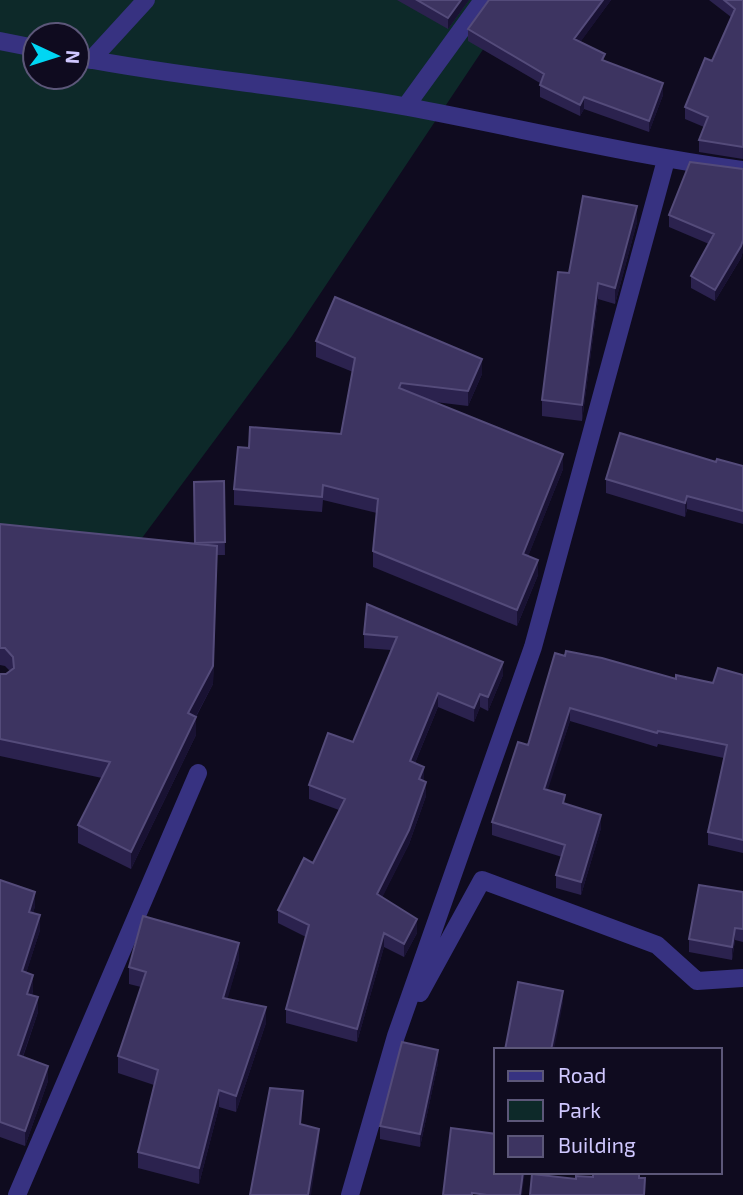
<svg xmlns="http://www.w3.org/2000/svg" width="743" height="1195" viewBox="0 0 743 1195" font-family="'Exo 2',sans-serif">
	<style>
		.green { fill: #0d2929; fill-rule: evenodd }
		.lines { fill: none; stroke-linecap: round; stroke-linejoin: round }
		.minor { stroke: #373281; stroke-width: 18 }
		.wall { fill: #2b224e }
		.shaded-wall { fill: #191233 }
		.building { fill: #3d3461; stroke: #544b7a; stroke-width: 2 }
	</style>
	<rect width="100%" height="100%" fill="#0f0b1f"/>
	<path class="green" d="M0,0H516L292,336L139,542L0,534ZM35,35H77V77H35Z"/>
	<g class="lines">
		<path class="minor" d="M0,41L35,48
			M77,57C187,79 299,86 408,107C520,128 630,155 743,170
			M91,60L146,0
			M406,106L483,0
			M420,993L482,880L657,945L697,981L743,978
			M17,1195L198,773
			M350,1195L396,1036L533,647L666,160"/>
	</g>
	<path class="wall" d="M397,0H469L448,29Z
		M489,0H611L580,42L605,61L663,95L649,132L584,109L580,116L540,97V83L468,41V29Z
		M709,0H743V159L699,152V140L704,127L685,119V107L712,61L731,17Z
		M743,169V251L741,258L715,301L691,288V276L709,244L669,227V215Z
		M637,222L615,304L598,299L582,421L542,416V400L569,273Z
		M316,341L482,374L468,406L435,402L563,469L528,556L538,575L517,626L373,567V551L377,513L323,500L322,512L234,505V489L249,448L341,434L353,372L316,357Z
		M716,462L743,466V524L687,509L685,517L606,493V479Z
		M224,481L225,555H217L213,684L196,717V735L131,869L78,843V825L102,778L0,756V674H6L10,671L5,666L0,665V524L195,544L194,482Z
		M367,604L503,675L488,711L480,707L474,722L438,707L415,763L424,781L426,796L409,844L382,897L417,933L404,957L384,947L357,1042L286,1023V1009L306,937L278,923V910L313,863L339,810L309,799V785L353,742L391,650L364,648V634Z
		M565,656L676,679L713,683L743,675V853L708,845V832L724,758L658,744L657,747L570,721L547,790L565,804L601,828L581,895L556,888V875L562,857L492,835V822L528,745Z
		M0,880L35,906L33,913L40,930L26,973L33,990L32,995L38,1012L23,1057L48,1081L25,1146L0,1137Z
		M743,892V942L735,940L732,960L689,952V939Z
		M239,959L227,999L266,1023L236,1112L219,1107L199,1184L138,1168V1152L154,1085L118,1073V1056L141,987L129,984V967Z
		M438,1063L420,1147L380,1139V1126Z"/>
	<path class="shaded-wall" d="M461,0H469L448,29V18Z
		M603,0H611L574,51V39Z
		M663,83V95L649,132V121Z
		M584,97V109L580,116V105Z
		M637,206V222L615,304V288Z
		M743,240V251L741,258L715,301V290Z
		M598,283V299L582,421V405Z
		M482,359V374L468,406V391Z
		M563,454V469L523,569V554Z
		M687,496V509L685,517V503Z
		M217,546L213,684L188,731V713Z
		M538,560V575L517,626V610Z
		M503,662V675L488,711V697Z
		M438,693V707L410,775V761Z
		M480,694V707L474,722V708Z
		M570,708V721L544,802V789Z
		M196,717V735L131,869V852Z
		M424,767V780L419,793V779Z
		M426,782V796L409,844L377,908V894Z
		M601,815V828L581,895V882Z
		M35,892V906L29,927V912Z
		M40,915V930L22,986V971Z
		M417,919V933L404,957V944Z
		M735,928V940L732,960V947Z
		M384,933V947L357,1042V1029Z
		M239,943V959L223,1015V998Z
		M33,975V990L27,1009V994Z
		M563,991V1003L554,1050H551Z
		M38,997V1012L18,1070V1055Z
		M266,1007V1023L236,1112V1096Z
		M438,1050V1063L420,1147V1134Z
		M48,1066V1081L25,1146V1131Z
		M219,1090V1107L199,1184V1168Z
		M319,1129V1142L311,1195H308Z
		M523,1172H525L522,1195H520Z"/>
	<path class="building" d="M417,0H461L448,18Z
		M489,0H603L574,39L605,54L602,60L663,83L649,121L584,97L580,105L540,85L544,74L468,29Z
		M724,0H743V147L699,140L708,117L685,107L705,58L712,61L735,9Z
		M690,162L743,169V240L741,246L715,290L691,276L714,234L669,215Z
		M583,196L637,206L615,288L598,283L582,405L542,400L558,272L569,273Z
		M335,297L482,359L468,391L401,383L399,388L563,454L523,554L538,560L517,610L373,551L378,499L323,485L322,497L234,489L238,447L249,448L250,427L341,434L355,358L316,341Z
		M620,433L716,462L717,459L743,466V511L687,496L685,503L606,479Z
		M224,481L225,542L195,543L194,482Z
		M0,524L217,546L213,666L188,713L196,717L131,852L78,825L110,762L0,739V674H6L14,668L13,657L5,648H0Z
		M367,604L503,662L488,697L480,694L474,708L438,693L410,761L424,767L419,779L426,782L409,830L377,894L417,919L404,944L384,933L357,1029L286,1009L309,925L278,910L304,858L313,863L345,799L309,785L328,733L353,742L397,637L364,634Z
		M566,651L602,658L676,679V675L713,683L718,668L743,675V840L708,832L727,745L658,731L657,733L570,708L544,789L565,795L563,803L601,815L581,882L556,875L565,845L492,822L518,742L528,745L555,653L565,656Z
		M0,880L35,892L29,912L40,915L22,971L33,975L27,994L38,997L18,1055L48,1066L25,1131L0,1122Z
		M699,885L743,892V929L735,928L732,947L689,939Z
		M143,916L239,943L223,998L266,1007L236,1096L219,1090L199,1168L138,1152L158,1070L118,1056L146,972L129,967Z
		M518,982L563,991L551,1050H505Z
		M402,1042L438,1050L420,1134L380,1126Z
		M270,1088L303,1091L300,1124L319,1129L308,1195H250Z
		M451,1128L496,1134V1172H523L520,1195H487L472,1193V1195H443Z
		M593,1172H639V1178H645L644,1195H530L532,1174L576,1179V1176L593,1177Z"/>
	<rect x="494" y="1048" width="228" height="126" fill="#0f0b1f" stroke="#5c5779" stroke-width="2"/>
	<rect x="508" y="1071" width="35" height="10" fill="#373281" stroke="#5c5779" stroke-width="2"/>
	<text x="558" y="1083" font-size="21" fill="#d0c8ff">Road</text>
	<rect x="508" y="1100" width="35" height="21" fill="#0d2929" stroke="#5c5779" stroke-width="2"/>
	<text x="558" y="1118" font-size="21" fill="#d0c8ff">Park</text>
	<rect x="508" y="1136" width="35" height="21" fill="#3d3461" stroke="#5c5779" stroke-width="2"/>
	<text x="558" y="1153" font-size="21" fill="#d0c8ff">Building</text>
	<g transform="translate(56 56) rotate(94)"><circle r="33" fill="#0f0b1f" stroke="#5c5779" stroke-width="2"/>
	<path d="M0-5L12 26L0 18L-12 26Z" fill="#00d6f3"/>
	<text y="-10" font-size="19" font-weight="bold" text-anchor="middle" fill="#d0c8ff">N</text>
	</g>
</svg>
